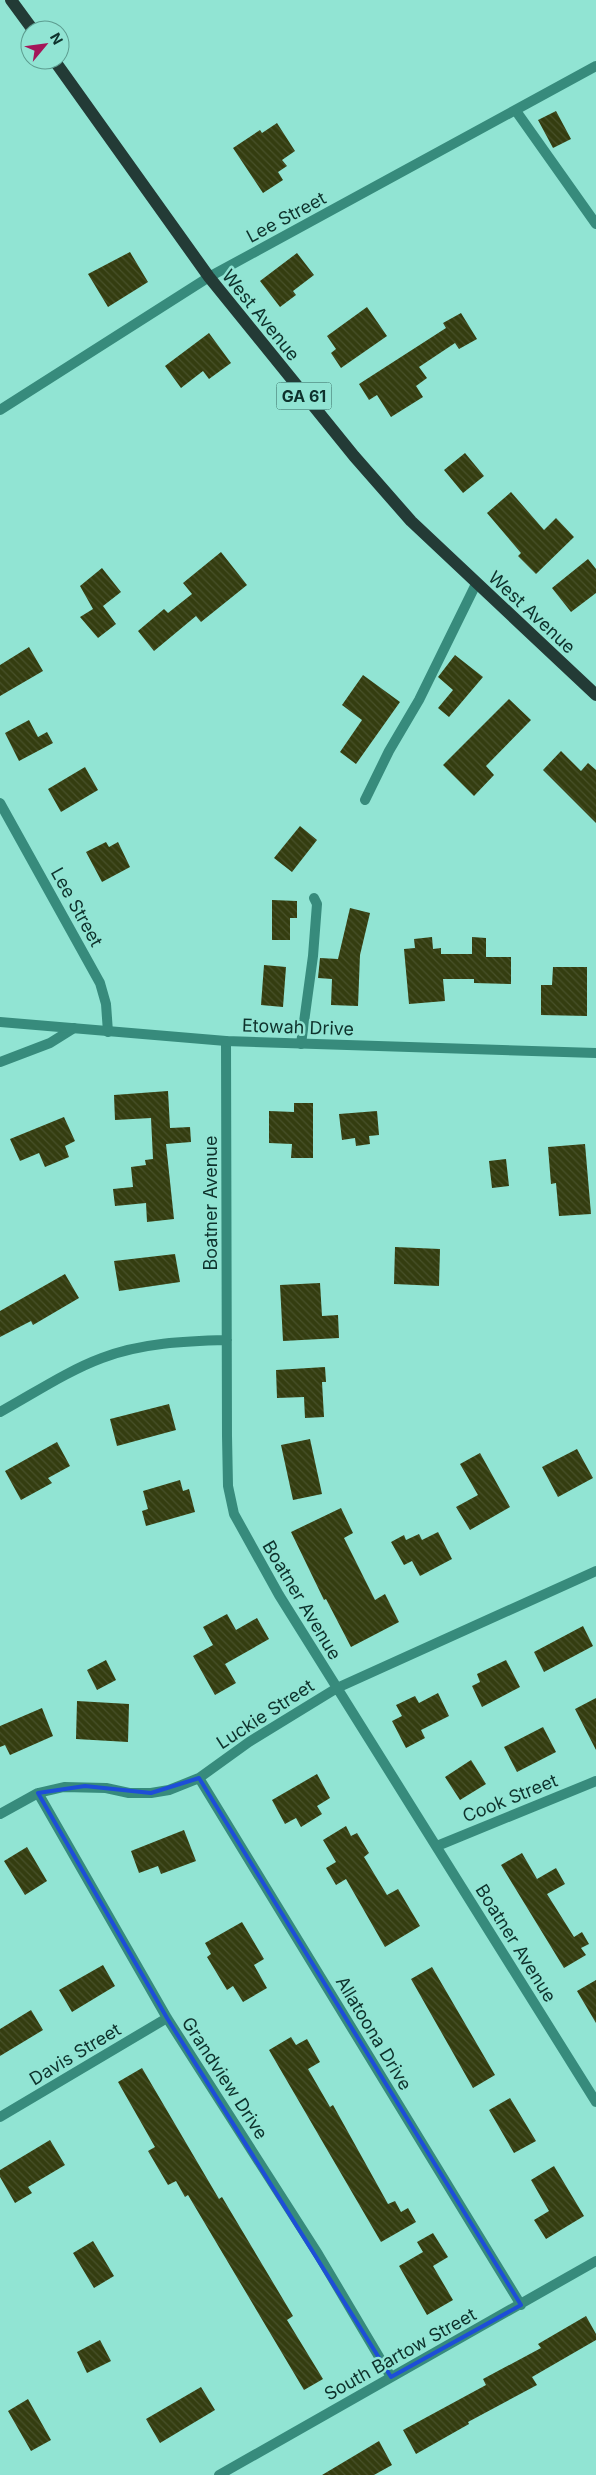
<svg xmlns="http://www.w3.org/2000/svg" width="596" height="2475" viewBox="0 0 596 2475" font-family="Inter,sans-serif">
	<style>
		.building { fill: url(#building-back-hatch) }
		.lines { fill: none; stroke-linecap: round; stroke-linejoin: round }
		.service { stroke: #378b7c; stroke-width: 10 }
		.minor { stroke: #378b7c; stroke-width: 10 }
		.tertiary { stroke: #378b7c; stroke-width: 10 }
		.primary { stroke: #233b36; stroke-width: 12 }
		.marked { fill: none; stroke: #1d4ed8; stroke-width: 4; stroke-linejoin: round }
		.labels { text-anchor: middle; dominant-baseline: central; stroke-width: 5; stroke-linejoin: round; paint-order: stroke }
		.shield { fill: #91e4d3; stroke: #35675e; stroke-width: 1 }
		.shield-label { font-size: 16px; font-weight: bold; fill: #0e322c }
		.street-label { font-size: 18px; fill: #0e322c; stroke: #91e4d3 }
	</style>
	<defs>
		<pattern id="building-back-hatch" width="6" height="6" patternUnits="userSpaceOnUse" patternTransform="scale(1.25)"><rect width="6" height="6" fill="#343d10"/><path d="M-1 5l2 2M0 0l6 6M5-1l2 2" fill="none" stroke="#48512a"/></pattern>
	</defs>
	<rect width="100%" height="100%" fill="#91e4d3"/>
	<path class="building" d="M556,111L571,139L553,148L538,120Z
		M277,123L295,151L282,160L287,166L278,172L283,180L263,193L233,148L260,130L262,133Z
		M130,252L148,282L108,307L88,274Z
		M297,253L314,275L293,291L296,295L280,307L260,281Z
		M367,307L387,336L341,368L331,353L336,349L327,336Z
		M461,313L477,339L459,349L455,343L419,367L427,378L416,386L423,397L391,417L377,395L369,400L359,384L446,328L443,323Z
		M209,333L231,363L209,379L203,371L181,388L165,366Z
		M465,453L484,476L463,493L444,470Z
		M511,492L544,530L556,518L574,537L536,574L518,556L521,553L487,513Z
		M221,552L247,585L201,622L196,616L154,651L138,631L164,609L168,613L192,594L183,583Z
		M588,559L596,569V593L571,612L552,588Z
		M102,568L121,592L103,606L116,624L98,638L80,617L93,609L80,586Z
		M29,647L43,671L0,696V665Z
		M455,655L483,677L449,717L438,708L453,690L438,677Z
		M363,675L400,702L356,764L340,752L362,720L342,705Z
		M509,699L531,720L486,766L494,775L474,796L443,765Z
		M29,720L38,737L47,732L53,743L19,761L5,733Z
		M561,751L581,771L588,763L596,770V823L543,770Z
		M85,767L98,790L61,812L48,789Z
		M300,826L317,840L292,872L274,858Z
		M106,842L109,847L118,842L130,867L102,882L86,852Z
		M272,900L297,901V918H290V940H272Z
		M350,908L370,913L360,955L358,1006L331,1005L332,979L318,978L320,958L338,959Z
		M432,937L433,949L441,948V954H472V937L486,938V957H511V984L474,983V979H443L445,1001L409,1004L404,949L415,948L414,939Z
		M264,965L286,967L283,1007L261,1005Z
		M553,967H587V1016L541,1015V985H552Z
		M168,1091L170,1128L190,1127L191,1142L166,1144L174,1219L147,1222L146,1203L115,1206L113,1189L133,1187L131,1167L146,1165L145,1160L153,1159L151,1118L115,1120L114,1095Z
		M294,1103H313V1158H291L292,1144L269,1143V1111L294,1112Z
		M377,1111L379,1135L369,1136L370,1144L356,1146L355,1138L342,1140L339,1114Z
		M64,1117L75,1141L65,1146L69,1157L45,1167L39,1153L20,1161L10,1139Z
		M585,1144L591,1214L559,1216L556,1183L551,1184L548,1147Z
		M506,1159L509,1186L492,1188L489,1161Z
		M395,1247L440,1249L439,1286L394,1284Z
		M175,1254L180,1282L119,1291L114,1261Z
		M65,1274L79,1298L33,1325L31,1321L0,1337V1311Z
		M320,1283L322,1316L338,1315L339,1338L283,1341L280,1285Z
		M325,1367L326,1382H322L324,1417L305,1418L304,1397L277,1398L276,1370Z
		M169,1404L176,1430L117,1446L110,1419Z
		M310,1439L322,1494L293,1500L281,1445Z
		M57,1442L70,1466L48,1478L52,1483L21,1500L5,1471Z
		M577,1449L593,1478L558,1497L542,1467Z
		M480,1453L510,1507L470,1530L456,1507L478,1495L460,1464Z
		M180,1480L183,1491L189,1489L195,1512L146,1526L142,1511L148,1509L143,1491Z
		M341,1508L353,1533L344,1538L375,1600L385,1594L399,1622L351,1647L326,1599L324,1600L291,1532Z
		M438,1532L452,1559L420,1576L412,1561L404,1565L391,1542L404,1535L406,1540L419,1534L422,1540Z
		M227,1614L236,1630L257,1618L269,1639L225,1664L236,1683L215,1695L193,1656L213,1645L203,1627Z
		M583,1626L593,1646L544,1672L534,1652Z
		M106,1660L116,1680L97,1690L87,1670Z
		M506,1660L520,1687L482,1707L472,1686L480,1682L477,1674Z
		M438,1693L449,1716L421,1730L425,1738L406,1748L392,1721L402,1716L396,1705L415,1696L419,1703Z
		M596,1698V1750L575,1709Z
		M77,1701L129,1704L128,1742L76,1739Z
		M42,1708L53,1736L10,1755L5,1745L0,1747V1726Z
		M543,1727L556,1752L517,1772L504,1747Z
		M471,1760L486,1784L460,1800L445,1777Z
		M317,1774L330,1798L317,1806L322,1814L301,1827L296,1818L285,1824L272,1800Z
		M346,1826L351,1836L357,1833L369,1853L364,1857L387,1895L398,1889L420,1926L385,1947L346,1879L336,1885L326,1868L336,1862L323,1840Z
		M184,1830L196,1861L161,1874L158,1866L139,1873L131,1851Z
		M27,1847L47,1881L25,1895L4,1861Z
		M522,1853L537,1879L556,1868L565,1884L547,1894L574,1937L582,1932L589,1944L581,1948L586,1955L564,1968L501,1865Z
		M242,1922L264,1959L254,1965L267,1988L243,2002L233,1986L227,1990L207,1957L211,1954L205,1943Z
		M103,1965L115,1986L72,2012L59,1990Z
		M432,1967L495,2075L473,2088L411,1979Z
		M596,1980V2023L577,1991Z
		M31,2010L43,2030L0,2056V2029Z
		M291,2037L296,2045L307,2039L320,2062L308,2069L330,2107L333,2105L388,2204L395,2201L401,2212L408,2208L416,2222L381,2242L269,2050Z
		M142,2068L219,2199L222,2197L293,2316L287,2320L323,2379L304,2390L188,2195L185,2197L176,2181L168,2185L148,2151L155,2147L118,2082Z
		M510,2098L536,2141L514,2153L489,2110Z
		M50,2140L65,2165L28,2187L32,2193L15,2203L0,2177V2170Z
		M554,2166L584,2216L546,2239L534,2220L549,2211L531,2180Z
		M433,2233L448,2257L433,2266L453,2300L427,2315L399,2266L423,2252L417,2242Z
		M93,2241L114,2276L94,2288L73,2253Z
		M586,2316L596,2334V2340L532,2377L537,2385L468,2422L469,2424L416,2454L403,2430L486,2385L483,2379L541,2348L538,2344Z
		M100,2340L111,2361L87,2373L77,2352Z
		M201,2387L215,2410L160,2443L146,2419Z
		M28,2399L51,2440L31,2451L8,2411Z
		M379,2441L392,2465L374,2475H322Z"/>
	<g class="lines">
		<path class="service" d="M365,800L389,751L419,700L476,584
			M301,1044L313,956L317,904L314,898"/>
		<path class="minor" d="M516,111L596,224
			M0,410L209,277L596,66
			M0,803L100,983L106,1004L108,1032
			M226,1041L227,1436L228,1486L234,1514L279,1595L596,2102
			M0,1062L50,1043L74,1028
			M0,1412C33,1394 67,1371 102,1358C141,1343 185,1341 227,1340
			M199,1778L521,2305
			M38,1793L167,2018L318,2254L391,2377
			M0,1814L38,1793L64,1787L106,1788L129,1793H151L169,1790L199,1778L249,1742L337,1688L596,1571
			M437,1846L596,1781
			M0,2117L167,2018
			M219,2475L596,2261"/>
		<path class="tertiary" d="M0,1022L226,1041L596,1053"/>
		<path class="primary" d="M11,0L33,30
			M54,60L209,277L354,456L411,521L596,695"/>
	</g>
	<path class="marked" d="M199,1778L521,2305L391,2377L167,2018L38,1793L85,1786L151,1793Z"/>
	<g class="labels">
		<rect class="shield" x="276.5" y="382.5" width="55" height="27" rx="4"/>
		<g class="shield-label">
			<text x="304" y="396">GA 61</text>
		</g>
		<g class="street-label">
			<text transform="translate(286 217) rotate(-28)">Lee Street</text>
			<text transform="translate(261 315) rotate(51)">West Avenue</text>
			<text transform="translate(532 612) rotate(43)">West Avenue</text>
			<text transform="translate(77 907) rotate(61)">Lee Street</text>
			<text transform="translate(298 1027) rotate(2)">Etowah Drive</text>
			<text transform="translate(210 1203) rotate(-90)">Boatner Avenue</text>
			<text transform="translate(302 1600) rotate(59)">Boatner Avenue</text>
			<text transform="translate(265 1714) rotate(-33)">Luckie Street</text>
			<text transform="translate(510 1798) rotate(-22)">Cook Street</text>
			<text transform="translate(516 1943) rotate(58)">Boatner Avenue</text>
			<text transform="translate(374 2033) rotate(59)">Allatoona Drive</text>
			<text transform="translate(75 2054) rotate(-31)">Davis Street</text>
			<text transform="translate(225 2078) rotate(57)">Grandview Drive</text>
			<text transform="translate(400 2354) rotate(-29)">South Bartow Street</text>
		</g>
	</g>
	<g transform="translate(45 45) rotate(61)"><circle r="24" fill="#91e4d3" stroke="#5d9d90"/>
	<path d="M0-4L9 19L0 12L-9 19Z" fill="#a41558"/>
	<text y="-8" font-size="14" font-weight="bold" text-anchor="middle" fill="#0e322c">N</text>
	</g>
</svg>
